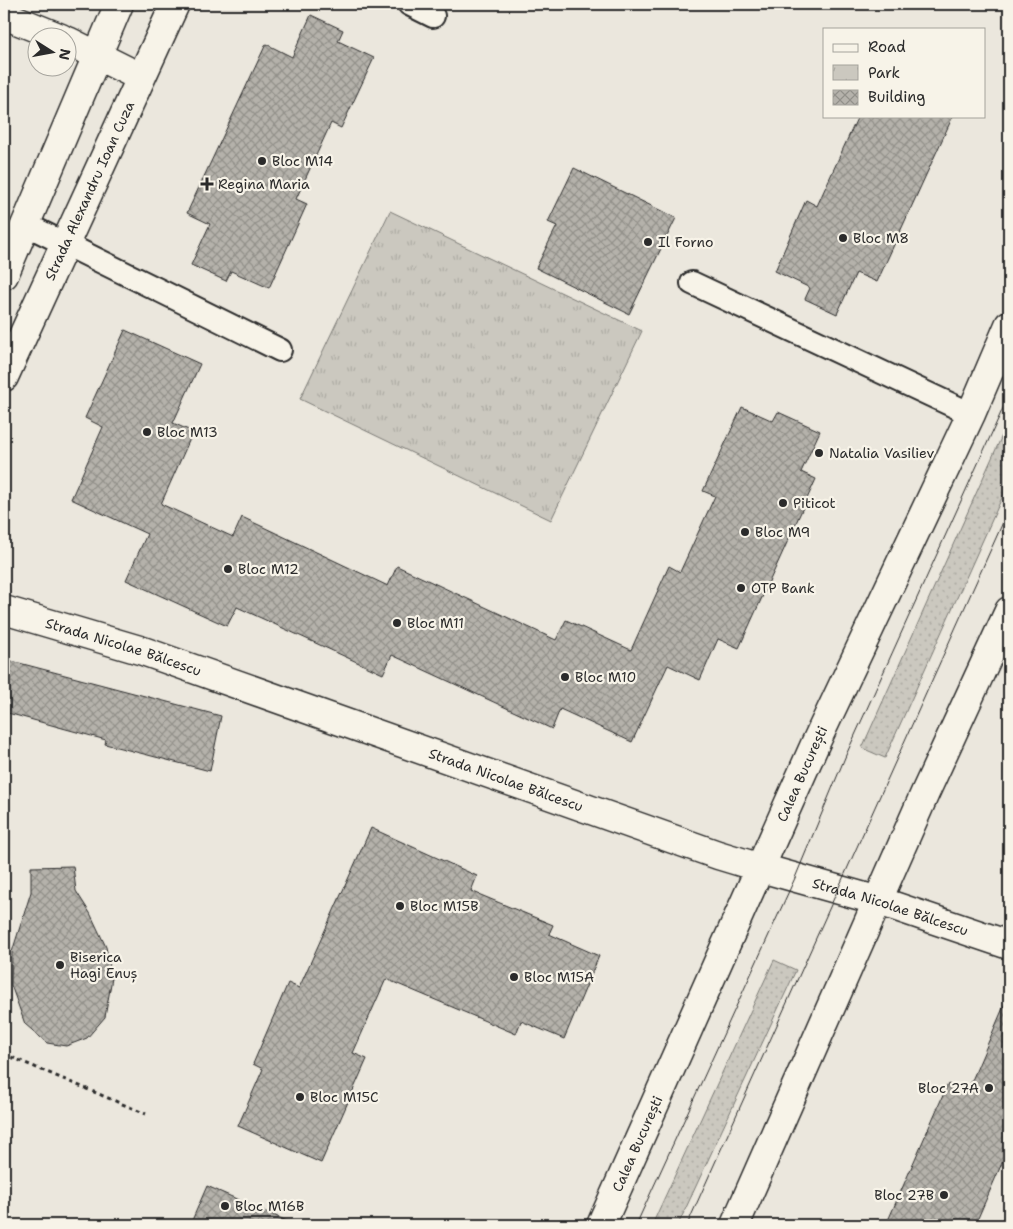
<svg xmlns="http://www.w3.org/2000/svg" width="1013" height="1229" viewBox="0 0 1013 1229" font-family="'Shantell Sans',sans-serif">
	<style>
		.grass { fill: url(#grass-dots); stroke: #7b7a75 }
		.park { fill: url(#park-tufts); stroke: #7b7a75 }
		.building { fill: url(#building-cross-hatch); stroke: #2b2b2b }
		.lines { fill: none; stroke-linecap: round; stroke-linejoin: round }
		.lane-casing { stroke: #2b2b2b; stroke-width: 26 }
		.street-casing { stroke: #2b2b2b; stroke-width: 31 }
		.secondary-casing { stroke: #2b2b2b; stroke-width: 31 }
		.path { stroke: #2b2b2b; stroke-width: 3; stroke-dasharray: 4 4; stroke-linecap: butt }
		.lane { stroke: #f7f3e8; stroke-width: 22 }
		.street { stroke: #f7f3e8; stroke-width: 28 }
		.secondary { stroke: #f7f3e8; stroke-width: 28 }
		.tram { stroke: #2b2b2b; stroke-width: 1 }
		.poi-dot { fill: #2b2b2b; stroke: #f7f3e8; stroke-width: 2 }
		.labels { text-anchor: middle; dominant-baseline: central; stroke-width: 4.5; stroke-linejoin: round; paint-order: stroke }
		.poi-label { font-size: 14px; fill: #2b2b2b; stroke: #f7f3e8; text-anchor: start }
		.street-label { font-size: 14px; fill: #2b2b2b; stroke: #f7f3e8 }
	</style>
	<defs>
		<pattern id="grass-dots" width="8" height="8" patternUnits="userSpaceOnUse" patternTransform="scale(1.25)"><rect width="8" height="8" fill="#cbc8bf"/><path d="M2 2h.1M6 6h.1" fill="none" stroke="#aeaca4" stroke-width="1.8" stroke-linecap="round"/></pattern>
		<pattern id="park-tufts" width="24" height="20" patternUnits="userSpaceOnUse" patternTransform="scale(1.25)"><rect width="24" height="20" fill="#cbc8bf"/><path d="M3 7l-1-3M5 7V3M7 7l1-3M15 17l-1-3M17 17v-4M19 17l1-3" fill="none" stroke="#aeaca4"/></pattern>
		<pattern id="building-cross-hatch" width="8" height="8" patternUnits="userSpaceOnUse" patternTransform="scale(1.25)"><rect width="8" height="8" fill="#b5b2ab"/><path d="M0 0l8 8M0 8l8-8" fill="none" stroke="#93918b"/></pattern>
	</defs>
	<rect width="100%" height="100%" fill="#ebe7dd"/>
	<filter id="ink" filterUnits="userSpaceOnUse"><feTurbulence type="fractalNoise" baseFrequency=".02" numOctaves="2"/><feDisplacementMap in="SourceGraphic" scale="10" xChannelSelector="R" yChannelSelector="G"/><feConvolveMatrix kernelMatrix="1 2 1 2 8 2 1 2 1" color-interpolation-filters="sRGB"/></filter>
	<g filter="url(#ink)">
		<path class="grass" d="M1009,420V482L885,758L862,748Z
			M774,960L796,970L678,1225H652Z"/>
		<path class="park" d="M390,211L642,331L551,520L300,399Z"/>
		<path class="building" d="M311,15L343,30L338,41L374,58L341,128L331,123L296,199L307,204L269,288L231,271L226,281L191,265L210,224L187,213L266,44L292,57Z
			M858,116H953L877,282L856,273L837,314L805,299L810,288L775,271L806,200L817,206Z
			M574,168L676,218L629,314L536,268L557,226L548,222Z
			M125,330L200,364L173,423L193,432L161,504L233,537L242,517L388,586L397,566L556,640L566,620L631,650L669,566L680,572L715,496L703,491L742,407L773,421L778,412L820,431L801,472L816,479L739,648L718,639L700,680L668,665L632,742L560,709L552,729L392,655L383,674L237,607L227,626L126,580L147,534L71,499L103,427L85,418Z
			M4,659L221,716L210,771L105,744L106,740L4,712Z
			M371,828L477,876L471,891L553,925L549,934L599,956L564,1039L521,1021L516,1034L386,979L353,1053L367,1059L321,1163L238,1126L263,1069L253,1064L288,983L299,988Z
			M73,866L76,891L90,913L106,947L112,978L105,1017L87,1038L66,1046L47,1043L25,1024L11,985L12,952L31,892V867Z
			M1009,994V1147L975,1225H886L948,1084L967,1092Z
			M207,1186L296,1225H190Z"/>
		<g class="lines">
			<g class="lane-casing">
				<path id="lane" d="M409,4L433,16
					M25,224L280,350
					M692,283L971,414"/>
			</g>
			<g class="street-casing">
				<g id="street">
					<path d="M4,15L61,38"/>
					<path d="M68,41L140,77"/>
					<path id="s1" d="M4,610L143,651L718,855L761,868"/>
				</g>
			</g>
			<g class="secondary-casing">
				<g id="secondary">
					<path d="M4,275L119,4"/>
					<path id="s2" d="M4,377L175,4"/>
					<path id="s3" d="M761,868L879,901L1009,945"/>
					<path id="s4" d="M601,1225L816,742L971,414L1009,325"/>
					<path d="M735,1225L925,793L1009,611"/>
				</g>
			</g>
			<path class="path" d="M4,1054L146,1114"/>
			<use href="#lane" class="lane"/>
			<use href="#street" class="street"/>
			<use href="#secondary" class="secondary"/>
			<path class="tram" d="M636,1225L795,878L846,755L1009,395
				M687,1225L1009,509"/>
		</g>
	</g>
	<g class="poi-dot">
		<circle cx="262" cy="161" r="5"/>
		<path d="M204.5 176.5h5v5h5v5h-5v5h-5v-5h-5v-5h5z"/>
		<circle cx="843" cy="238" r="5"/>
		<circle cx="648" cy="242" r="5"/>
		<circle cx="147" cy="432" r="5"/>
		<circle cx="819" cy="453" r="5"/>
		<circle cx="783" cy="503" r="5"/>
		<circle cx="745" cy="532" r="5"/>
		<circle cx="228" cy="569" r="5"/>
		<circle cx="741" cy="588" r="5"/>
		<circle cx="397" cy="623" r="5"/>
		<circle cx="565" cy="677" r="5"/>
		<circle cx="400" cy="906" r="5"/>
		<circle cx="60" cy="965" r="5"/>
		<circle cx="514" cy="977" r="5"/>
		<circle cx="989" cy="1088" r="5"/>
		<circle cx="300" cy="1097" r="5"/>
		<circle cx="944" cy="1195" r="5"/>
		<circle cx="225" cy="1206" r="5"/>
	</g>
	<g class="labels">
		<g class="poi-label">
			<text x="272" y="161">Bloc M14</text>
			<text x="218" y="184">Regina Maria</text>
			<text x="853" y="238">Bloc M8</text>
			<text x="658" y="242">Il Forno</text>
			<text x="157" y="432">Bloc M13</text>
			<text x="829" y="453">Natalia Vasiliev</text>
			<text x="793" y="503">Piticot</text>
			<text x="755" y="532">Bloc M9</text>
			<text x="238" y="569">Bloc M12</text>
			<text x="751" y="588">OTP Bank</text>
			<text x="407" y="623">Bloc M11</text>
			<text x="575" y="677">Bloc M10</text>
			<text x="410" y="906">Bloc M15B</text>
			<text x="70" y="957">Biserica<tspan x="70" dy="16">Hagi Enuș</tspan></text>
			<text x="524" y="977">Bloc M15A</text>
			<text x="979" y="1088" text-anchor="end">Bloc 27A</text>
			<text x="310" y="1097">Bloc M15C</text>
			<text x="934" y="1195" text-anchor="end">Bloc 27B</text>
			<text x="235" y="1206">Bloc M16B</text>
		</g>
		<g class="street-label">
			<text stroke="none"><textPath href="#s2" startOffset="205">Strada Alexandru Ioan Cuza</textPath></text>
			<text stroke="none"><textPath href="#s1" startOffset="125">Strada Nicolae Bălcescu</textPath></text>
			<text stroke="none"><textPath href="#s4" startOffset="494">Calea București</textPath></text>
			<text stroke="none"><textPath href="#s1" startOffset="530">Strada Nicolae Bălcescu</textPath></text>
			<text stroke="none"><textPath href="#s3" startOffset="135">Strada Nicolae Bălcescu</textPath></text>
			<text stroke="none"><textPath href="#s4" startOffset="89">Calea București</textPath></text>
		</g>
	</g>
	<rect width="1013" height="1229" fill="none" stroke="#f7f3e8" stroke-width="20"/>
	<rect x="10" y="10" width="993" height="1209" fill="none" stroke="#2b2b2b" stroke-width="2" filter="url(#ink)"/>
	<rect x="823" y="28" width="162" height="90" fill="#f7f3e8" stroke="#a5a39c"/>
	<rect x="833" y="44" width="25" height="8" fill="#f7f3e8" stroke="#a5a39c"/>
	<text x="868" y="52" font-size="15" fill="#2b2b2b">Road</text>
	<rect x="833" y="65" width="25" height="15" fill="url(#park-tufts)" stroke="#a5a39c"/>
	<text x="868" y="78" font-size="15" fill="#2b2b2b">Park</text>
	<rect x="833" y="90" width="25" height="15" fill="url(#building-cross-hatch)" stroke="#a5a39c"/>
	<text x="868" y="102" font-size="15" fill="#2b2b2b">Building</text>
	<g transform="translate(52 52) rotate(101)"><circle r="24" fill="#f7f3e8" stroke="#a5a39c"/>
	<path d="M0-4L9 19L0 12L-9 19Z" fill="#2b2b2b"/>
	<text y="-8" font-size="14" font-weight="bold" text-anchor="middle" fill="#2b2b2b">N</text>
	</g>
</svg>
